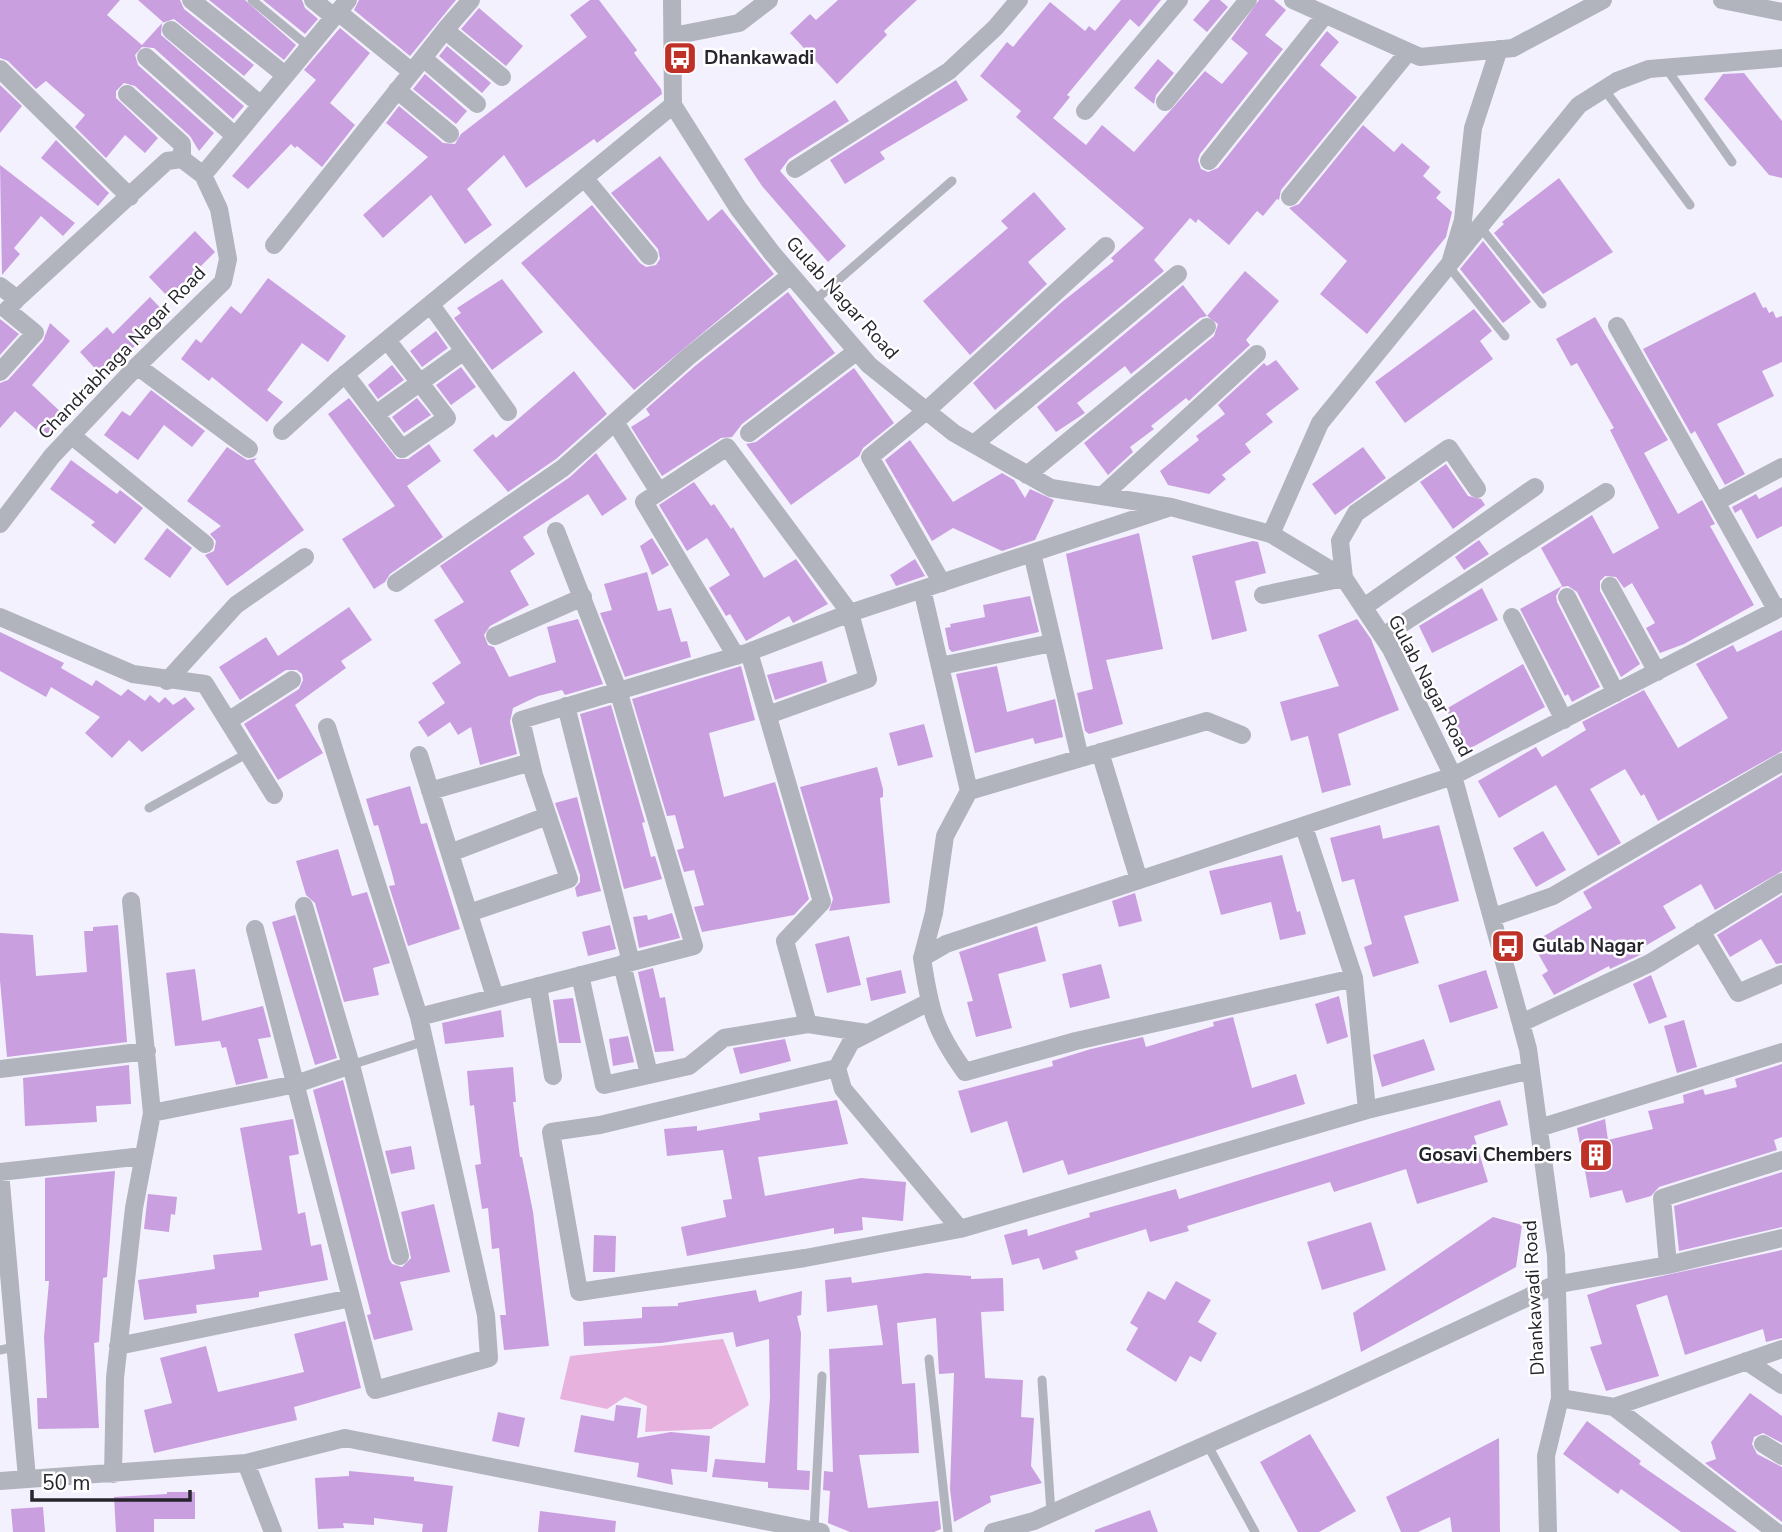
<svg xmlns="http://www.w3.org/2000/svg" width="1782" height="1532" viewBox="0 0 1782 1532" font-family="'Nunito Sans',sans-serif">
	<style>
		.green { fill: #e8b2de }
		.building { fill: #ca9fe0 }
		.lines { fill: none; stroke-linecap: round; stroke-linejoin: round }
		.lane { stroke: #b1b3bd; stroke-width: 9 }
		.street { stroke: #b1b3bd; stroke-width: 18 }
		.labels { text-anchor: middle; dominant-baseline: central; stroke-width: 5; stroke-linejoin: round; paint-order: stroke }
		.poi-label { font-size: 19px; font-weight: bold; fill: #26252d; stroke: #fff; text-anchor: start }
		.street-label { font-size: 19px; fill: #26252d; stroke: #fff }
	</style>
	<rect width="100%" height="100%" fill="#f3f1fe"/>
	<path class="green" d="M723,1339L749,1405L711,1429L645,1432L647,1406L625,1397L607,1409L560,1399L570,1356Z"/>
	<path class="building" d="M0,0H120L107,15L142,45L163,22L138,0H180L184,9L254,65L244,76L174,19L162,23L161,35L244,106L233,119L154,48L142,47L135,55L138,65L214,133L199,151L190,136L135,86L124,83L116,91V98L158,138L145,153L125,135L106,158L75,127L85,115L46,81L36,89L8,61L0,58Z
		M209,0H245L296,45L284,60Z
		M263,0H302L305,8L318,19L305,34Z
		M359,0H456L410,56L354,10Z
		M590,0H599L637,50L634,53L661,89L662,94L597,143L594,139L526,188L504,155L467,189L492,225L465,244L431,195L383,238L363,215L428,157L386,123L399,106L443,143L455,144L461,134L587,37L570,15Z
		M838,0H917L884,31L887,35L837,84L790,33L810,14L816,20Z
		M1121,0H1161L1139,27L1130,19L1067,95L1070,97L1053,118L1086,145L1102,125L1134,152L1205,71L1222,84L1248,53L1231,39L1259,0H1274L1286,10L1265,35L1283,49L1200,154L1198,160L1201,169L1208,172L1218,168L1327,31L1339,42L1320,65L1357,97L1281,190L1279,200L1277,199L1263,216L1257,211L1229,245L1198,219L1196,223L1190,218L1154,260L1164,271L995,410L973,383L1062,302L1114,261L1111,258L1144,228L1016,117L1021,111L980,76L1007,42L1013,47L1050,2L1085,31L1089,26L1095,31Z
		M1210,0H1220L1228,7L1207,32L1193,20Z
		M479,8L523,46L506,66L461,29Z
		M340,28L370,53L330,103L355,125L322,167L297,146L295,148L291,144L248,189L232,176L316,80L304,70Z
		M447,46L491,83L482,93L439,56Z
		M1158,59L1174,73L1156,95L1154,104L1134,88Z
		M1744,73L1782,121V178L1769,175L1704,99L1723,74Z
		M425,74L467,111L456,124L413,89Z
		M956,80L968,100L880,152L885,159L845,184L830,160Z
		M0,85L22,106L0,133Z
		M835,100L849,121L789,159L780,171L846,246L828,262L762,186L744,159Z
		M1363,125L1394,152L1402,143L1430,167L1423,176L1441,192L1436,198L1452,212L1446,237L1367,334L1320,294L1347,261L1289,208L1299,204Z
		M56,140L109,193L98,206L41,158Z
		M660,156L708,221L722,209L774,274L634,390L521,263L592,205L640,263L646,267L656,265L660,259L658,249L611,193Z
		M0,165L75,223L63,236L41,216L14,248L20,254L2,275Z
		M1559,178L1613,252L1543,294L1494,233L1504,224L1502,222Z
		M1034,192L1066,229L1028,262L1047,284L970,355L923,301L1008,228L1001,221Z
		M195,231L215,252L169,298L149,277Z
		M1483,241L1531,302L1503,323L1460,269Z
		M1245,271L1279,301L1246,340L1250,345L1192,398L1189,401L1186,398L1151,426L1154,429L1130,447L1133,452L1108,475L1084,443L1214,336L1218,324L1207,316Z
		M268,278L346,336L328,362L302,343L267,390L283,402L267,422L212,377L209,381L181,359L196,339L201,343L231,306L241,314Z
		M502,279L543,332L492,370L454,318L461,313L457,308Z
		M1183,285L1207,316L1200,318L1131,374L1125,366L1077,403L1085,413L1056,432L1037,407Z
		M788,292L835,353L742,424L732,437L721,438L662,476L631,427L650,415L646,409L695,366Z
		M1755,292L1763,308L1766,307L1769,313L1773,311L1776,318L1782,316V362L1762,371L1774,396L1717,424L1745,474L1725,485L1695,431L1691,434L1643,349Z
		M150,297L169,317L101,375L80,352L107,327L113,334Z
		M1474,309L1492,331L1480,341L1493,359L1405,423L1375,382Z
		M1595,317L1668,440L1644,453L1678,514L1702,500L1715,524L1710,526L1754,605L1684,644L1660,653L1646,628L1655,623L1632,583L1624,588L1616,577L1605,576L1600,581V591L1640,664L1621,677L1577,592L1568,586L1561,587L1556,596L1557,602L1600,687L1572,702L1568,694L1565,696L1520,609L1562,586L1541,548L1592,515L1613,554L1659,528L1610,430L1614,428L1577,363L1571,366L1556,339Z
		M0,319L19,334L0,355Z
		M50,323L70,341L32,385L65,416L46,438L15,411L0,428V383L8,380L43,341Z
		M436,331L448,348L422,367L410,351Z
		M1276,360L1299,389L1266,414L1273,422L1245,444L1251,452L1222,475L1226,479L1209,494L1168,485L1160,471L1199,440L1196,436L1225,414L1218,405L1264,363L1267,366Z
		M392,365L404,380L378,399L368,385Z
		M461,367L476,387L451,405L436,385Z
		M854,368L894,423L863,448L859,456L791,505L746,444L756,442Z
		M574,371L607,414L556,459L508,492L473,450L493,434L496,438Z
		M151,390L205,431L192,447L164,425L138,460L104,435L122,411L130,416Z
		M349,398L397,459H408L429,444L441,461L407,486L443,537L390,574L385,582L374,589L342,539L395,506L328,414Z
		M417,398L431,415L404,433L392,417Z
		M910,440L953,502L1002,473L1014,480L1025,498L1030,489L1054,500L1035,540L1002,551L953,528L932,541L885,460Z
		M227,447L247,460L257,458L254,461L304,530L227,586L205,555L214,551L216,541L210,534L221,526L187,501Z
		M1363,447L1386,478L1335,515L1312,484Z
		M596,453L627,499L602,516L588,494L523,537L535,554L510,571L529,605L490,626L484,635L488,645L494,647L509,677L556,662L547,627L578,619L603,684L565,695L562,690L538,696L513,708L510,722L517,754L480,765L471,727L458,735L450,722L428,737L418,722L445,703L432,683L461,663L434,620L464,602L440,566L570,477Z
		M71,460L117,494L120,490L143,508L115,544L91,525L95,522L50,489Z
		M1446,464L1468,496L1481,499L1485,505L1453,529L1420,482Z
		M694,482L711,506L714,504L731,529L733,527L764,578L796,559L828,604L793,623L789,616L746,641L730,614L726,616L709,588L730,575L707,538L687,551L659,505Z
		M1782,487V526L1757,539L1741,509L1735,513L1732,507L1756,494L1759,499Z
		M167,528L192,548L170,578L144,559Z
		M1139,533L1163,649L1106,660L1123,724L1089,734L1085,731L1077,693L1093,689L1066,554Z
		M652,538L669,565L652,575L640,546Z
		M1479,540L1489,554L1464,570L1455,557Z
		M1253,541L1258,542L1266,573L1235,581L1247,631L1212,640L1192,556Z
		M915,559L925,576L896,586L890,575Z
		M647,572L658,611L671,608L681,642L687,641L691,657L625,677L600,613L612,610L604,584Z
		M1482,588L1498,620L1432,653L1419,626Z
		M1030,596L1039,632L952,652L949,649L945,628L951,627L950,624L985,617L983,605Z
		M349,607L372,640L341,661L346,668L295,705L323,753L278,780L244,724L299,689L303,680L302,674L297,670H286L240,700L219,667L266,637L278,656Z
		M1357,619L1371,639L1399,710L1338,734L1351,785L1322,793L1308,736L1291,741L1280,702L1339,686L1318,635Z
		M1782,630V751L1658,821L1644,794L1641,796L1625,769L1590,789L1621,843L1598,856L1556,785L1499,818L1478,781L1536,747L1542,757L1586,730L1582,722L1644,690L1678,748L1728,718L1696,664L1733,645L1737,652Z
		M0,632L64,663L61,668L92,686L96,680L121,696L128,689L145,701L150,695L159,703L165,697L173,705L185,697L195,709L142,752L129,740L112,758L85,733L100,717L51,687L46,697L0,671Z
		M822,661L827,682L775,700L767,675Z
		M1523,664L1545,707L1469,749L1446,709Z
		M741,666L755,720L709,733L724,797L775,782L809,899L794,915L702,932L694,907L704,905L694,870L684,872L677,850L684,848L675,815L667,816L632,699Z
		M997,666L1007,712L1055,699L1063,737L1035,744L1033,738L975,753L956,674Z
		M611,705L645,822L642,823L651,857L655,856L662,879L624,889L580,714Z
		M924,724L933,757L898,766L889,733Z
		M877,767L883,789V797L880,798L890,903L829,911L833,899L800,787Z
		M1782,775V871L1715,910L1701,884L1663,906L1676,928L1640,949L1642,954L1610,969L1609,966L1554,995L1542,975L1548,971L1532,943L1592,908L1583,892Z
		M410,786L421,824L427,823L460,929L408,946L389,886L395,885L392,873L378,825L374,826L366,799Z
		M577,797L601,891L577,897L575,888L580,882V875L555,803Z
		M1380,825L1383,839L1439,825L1459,901L1404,916L1419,963L1373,977L1364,947L1372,944L1354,879L1342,882L1330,838Z
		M1543,831L1566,870L1536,887L1513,848Z
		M338,849L352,896L367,892L390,963L373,968L379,995L344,1002L315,903L306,895L296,861Z
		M1282,855L1297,912L1300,911L1306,934L1280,940L1271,902L1221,915L1209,871Z
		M1135,893L1142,921L1119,927L1112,901Z
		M1782,895V963L1776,964L1761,939L1730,957L1717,935Z
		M672,913L680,938L639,948L633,917L647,915L648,920Z
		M295,915L337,1058L315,1065L272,922Z
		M118,925L127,1042L7,1057L0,981V933L33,935L36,976L87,972L84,931H93V927Z
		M610,925L616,949L588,956L582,932Z
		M1037,926L1046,961L998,974L1012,1028L976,1037L967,1002L973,1001L959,952Z
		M849,936L861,985L827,993L815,944Z
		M1101,964L1110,998L1070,1008L1062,974Z
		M653,968L660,998L665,997L674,1051L655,1052L638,972Z
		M195,969L202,1021L263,1006L271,1037L258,1039L268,1078L236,1085L226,1047L222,1048L220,1041L175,1046L166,973Z
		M901,970L906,993L871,1001L866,978Z
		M1486,970L1498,1008L1450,1023L1438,985Z
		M1651,975L1667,1017L1649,1024L1633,984Z
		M1339,996L1348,1037L1327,1044L1315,1004Z
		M573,998L581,1043H559L553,1000Z
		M501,1010L504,1037L445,1044L442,1023Z
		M1233,1017L1252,1088L1296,1074L1305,1104L1068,1175L1063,1160L1023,1173L1007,1121L971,1133L958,1091L1053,1066L1052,1061L1091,1049L1143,1037L1146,1047L1214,1026L1213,1022Z
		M1684,1020L1697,1067L1677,1073L1664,1026Z
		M628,1036L634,1062L613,1066L609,1039Z
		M785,1039L791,1061L740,1074L733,1048Z
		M1424,1039L1435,1070L1382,1087L1373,1055Z
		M1782,1064V1137L1774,1140L1777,1150L1659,1187L1651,1196L1626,1203L1622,1190L1590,1198L1577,1128L1605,1119L1608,1140L1653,1129L1648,1111L1684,1103L1683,1095L1703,1089L1705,1095L1737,1087L1735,1079Z
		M129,1065L131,1104L96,1106L97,1122L25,1126L23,1078Z
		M513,1067L516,1102H513L520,1157H522L533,1212L549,1346L504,1350L500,1315H506L499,1248L492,1249L488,1208L482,1209L475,1165L481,1164L474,1105L470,1106L467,1071Z
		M343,1080L389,1259L392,1264L402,1267L411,1258L401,1212L434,1204L450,1272L400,1282L413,1330L374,1340L367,1315L371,1314L313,1090Z
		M837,1100L848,1144L758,1157L765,1196L861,1178L906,1182L903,1221L862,1217L863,1230L834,1234V1228L687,1256L681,1227L726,1217L723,1200L732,1199L723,1150L667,1156L664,1129L697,1126V1131L760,1120L759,1113Z
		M1500,1100L1508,1125L1474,1136L1488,1182L1417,1204L1406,1169L1334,1192L1330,1182L1187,1226L1189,1231L1150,1242L1146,1229L1075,1251L1078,1259L1043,1270L1039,1258L1012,1265L1004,1235L1027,1229L1028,1236L1090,1217L1089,1213L1176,1189L1179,1199Z
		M293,1119L299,1154L289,1156L298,1214L305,1212L311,1246L321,1244L328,1280L259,1292V1297L196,1305L197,1313L144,1320L138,1280L215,1269L213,1255L262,1250L240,1128Z
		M411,1146L415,1169L391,1174L385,1151Z
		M115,1171L107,1277L103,1278L99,1342L94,1343L99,1428L38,1429L37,1398H47L44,1337L49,1281H45V1178Z
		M1782,1172V1227L1679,1251L1674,1206Z
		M148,1194L177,1197L175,1215L171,1214L169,1232L144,1229Z
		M1493,1217L1522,1225L1516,1267L1361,1352L1353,1313Z
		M1371,1222L1386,1270L1322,1290L1307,1242Z
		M594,1235L616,1236L615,1272H593Z
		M1782,1250V1338L1766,1342L1763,1329L1685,1355L1667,1295L1636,1305L1659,1376L1606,1391L1590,1347L1602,1344L1587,1295L1611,1287Z
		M926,1273L971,1276V1279L1003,1278L1004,1311L981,1312L985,1378L1023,1380L1021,1417L1034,1418L1031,1466L1042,1483L990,1496L991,1502L954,1522L950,1489L954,1373L939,1374L936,1318L897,1323L902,1384L915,1383L919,1453L859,1455L868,1508L938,1501L941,1529L934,1532H850L828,1523L830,1491L823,1490L824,1471L833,1472L829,1349L883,1345L877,1305L827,1312L825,1280L851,1277L852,1283Z
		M1176,1281L1211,1300L1198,1322L1217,1333L1201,1362L1190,1356L1176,1382L1126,1350L1138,1328L1130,1323L1148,1291L1165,1300Z
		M756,1290L759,1302L802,1291L801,1315L797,1316L801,1333L797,1470L810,1471L809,1490L768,1488V1482L712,1477L715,1459L765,1463L770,1397L769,1339L736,1347L733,1332L661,1343L584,1346L583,1322L642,1318V1307L678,1306V1303Z
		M345,1321L361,1388L294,1407L297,1420L154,1453L144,1410L172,1403L160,1358L206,1346L218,1392L304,1372L294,1334Z
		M1750,1393L1782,1416V1443L1763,1433L1754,1437L1752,1444L1757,1454L1782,1467V1522L1705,1463L1716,1459L1711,1442Z
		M616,1405L641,1408L637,1438L671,1432L710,1436L707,1472L671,1469L673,1485L637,1477L639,1463L574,1452L581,1415L614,1421Z
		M498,1412L525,1418L519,1447L492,1441Z
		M1587,1421L1641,1461L1639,1464L1737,1532H1681L1621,1489L1618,1494L1563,1454Z
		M1310,1434L1356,1511L1319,1532H1298L1260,1462Z
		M1499,1438L1500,1532H1452L1450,1517L1418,1532H1401L1386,1497Z
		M349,1471L414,1477V1481L453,1486L447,1532H422L423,1524L374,1518V1525L343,1523L344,1528L318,1529L315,1478L349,1476Z
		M167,1492H195V1519H154V1532H116L114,1497L167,1494Z
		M43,1507L45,1532H13L11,1509Z
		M1150,1510L1158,1532H1095V1530Z
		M540,1511L616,1521L615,1532H538Z"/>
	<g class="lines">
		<path class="lane" d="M252,0L309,47
			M1666,68L1732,162
			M1604,89L1690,205
			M1481,228L1542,304
			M1449,267L1505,336
			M814,301L952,181
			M149,808L248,753
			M351,1065L425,1041
			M0,1350L14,1347
			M929,1359L948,1532
			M1042,1380L1051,1513
			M1207,1444L1255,1532
			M814,1529L822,1376"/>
		<path class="street" d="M191,0L285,75
			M313,0L334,17
			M672,0L673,105L738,208L772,253L869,365L954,433L1051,488L1171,507L1271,534L1344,578L1391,649L1453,776L1528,1049L1556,1255L1560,1398L1546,1456L1548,1532
			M1293,0L1420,57L1513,48L1603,0
			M1722,0L1782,12
			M171,30L261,105
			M445,30L471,0
			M673,36L739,23L769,0
			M146,57L235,136
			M423,58L477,104
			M0,69L130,197
			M412,72L445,30L502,77
			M397,90L450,134
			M127,94L182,144V159
			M1165,102L1248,0
			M1085,111L1179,0
			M1209,161L1325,15
			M795,169L949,71L995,28L1019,0
			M203,175L348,0
			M586,180L649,256
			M1290,197L1408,52
			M274,245L412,72L338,12
			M1451,260L1463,220L1473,128L1499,49
			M0,286L17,299L7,310L35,333L0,372
			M431,305L508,412
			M1617,326L1776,609
			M137,366L249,449
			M345,374L402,449L447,418L387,340
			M376,414L464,351
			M615,422L659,492
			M282,431L337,381L673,105
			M749,433L857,351
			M71,435L205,544
			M974,444L1178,274
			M1027,475L1207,327
			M1102,496L1257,354
			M1716,502L1782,467
			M0,524L52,456L137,366L223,282L228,259L219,209L203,175L182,159L167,161L17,299
			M1271,534L1320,423L1579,105L1617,81L1649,69L1782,58
			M1032,553L1080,758
			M396,583L563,468L688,357L791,275
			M942,583L870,457L926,411L1106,246
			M1610,586L1657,672
			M1263,595L1344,578L1340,541L1356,513L1449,448L1477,489
			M1567,597L1616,693
			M1364,607L1535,487
			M0,617L133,674L205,684L274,795
			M1512,617L1564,720
			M495,636L583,597
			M1383,636L1606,492
			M749,652L822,902L785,941L808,1024L867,1033
			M736,656L644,502L727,447L850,613L868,679L768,715
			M940,666L1052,643
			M167,681L236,605L305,557
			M566,706L631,962
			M228,721L292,680
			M1100,752L1139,880
			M419,755L495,997
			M430,791L531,762
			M969,791L1207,721L1242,735
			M1304,827L1354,978L1367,1110
			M450,853L547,816
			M304,906L351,1065L400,1256
			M469,913L569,879L534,775L521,720L749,652L850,613L1168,508
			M1493,917L1553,896L1782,762
			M255,929L375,1390L489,1358L486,1315L419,1017L327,727
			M1701,931L1738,993L1782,974
			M922,958L934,913L945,836L969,791L922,589
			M622,964L649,1074
			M580,975L604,1085L689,1066L724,1038L808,1024
			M1354,978L1076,1041L965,1072C934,1029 930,1010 922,958L946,944L1453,776L1782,607
			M538,986L553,1076
			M929,1002L851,1042L837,1068L843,1089L960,1229
			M419,1017L694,946L618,690L556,531
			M1521,1023L1650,963L1782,882
			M837,1068L600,1125L551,1132L579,1292L805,1258L960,1229L1367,1110L1531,1070
			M0,1069L147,1051
			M152,1113L296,1084L351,1065
			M1539,1128L1782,1052
			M0,1172L27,1478
			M0,1172L143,1156
			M1668,1265L1662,1198L1782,1160
			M118,1346L351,1298
			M1746,1361L1782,1385
			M1560,1398L1614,1407L1776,1532
			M1614,1407L1782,1349
			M1763,1444L1782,1456
			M246,1463L273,1532
			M113,1474L115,1378L134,1208L152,1113L131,901
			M0,1481L246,1463L345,1438L821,1532
			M993,1532L1034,1521L1321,1394L1554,1285L1668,1265L1782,1238"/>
	</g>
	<defs>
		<g id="bus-square" transform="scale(1.75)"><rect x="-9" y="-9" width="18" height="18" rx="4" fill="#bf3126" stroke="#fff"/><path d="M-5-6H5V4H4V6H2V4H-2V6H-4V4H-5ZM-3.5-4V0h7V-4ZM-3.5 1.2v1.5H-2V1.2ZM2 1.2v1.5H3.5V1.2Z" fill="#fff"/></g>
		<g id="building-square" transform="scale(1.75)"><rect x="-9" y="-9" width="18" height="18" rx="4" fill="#bf3126" stroke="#fff"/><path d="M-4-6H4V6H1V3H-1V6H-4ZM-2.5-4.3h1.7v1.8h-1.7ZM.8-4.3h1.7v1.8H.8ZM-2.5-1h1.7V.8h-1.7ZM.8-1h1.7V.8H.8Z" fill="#fff"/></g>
	</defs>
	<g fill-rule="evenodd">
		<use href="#bus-square" x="680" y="58"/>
		<use href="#bus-square" x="1508" y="946"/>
		<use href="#building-square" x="1596" y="1155"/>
	</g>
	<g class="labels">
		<g class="poi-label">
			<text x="704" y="58">Dhankawadi</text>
			<text x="1532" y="946">Gulab Nagar</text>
			<text x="1572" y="1155" text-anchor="end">Gosavi Chembers</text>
		</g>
		<g class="street-label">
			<text transform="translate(842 298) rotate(48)">Gulab Nagar Road</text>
			<text transform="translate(122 353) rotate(-46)">Chandrabhaga Nagar Road</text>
			<text transform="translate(1430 686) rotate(62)">Gulab Nagar Road</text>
			<text transform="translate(1534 1298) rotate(-93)">Dhankawadi Road</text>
		</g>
	</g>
	<path d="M32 1490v10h158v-10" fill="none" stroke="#26252d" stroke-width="3.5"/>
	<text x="42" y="1490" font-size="21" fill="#26252d" stroke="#ffffff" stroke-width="5" paint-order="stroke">50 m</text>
</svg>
